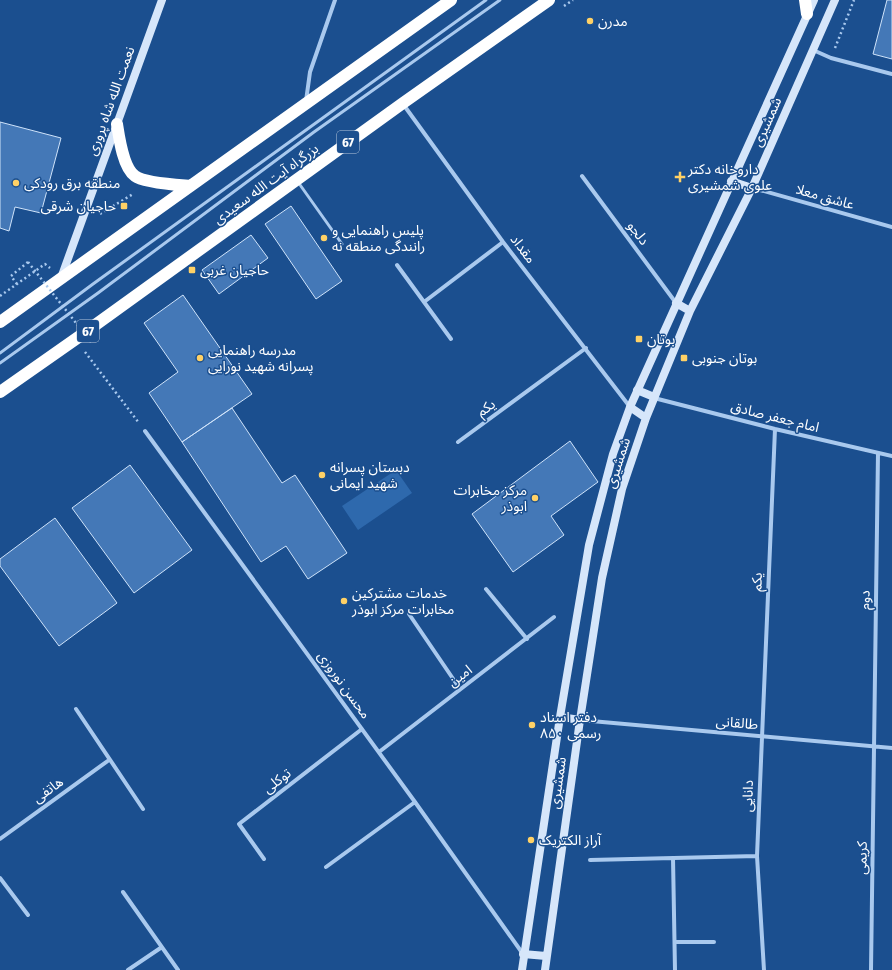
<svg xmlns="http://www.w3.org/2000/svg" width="892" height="970" viewBox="0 0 892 970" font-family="'Fira Sans Condensed','Noto Sans Arabic',sans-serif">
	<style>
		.green { fill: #2e69ad }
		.building { fill: #4478b7; stroke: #cfe3fa }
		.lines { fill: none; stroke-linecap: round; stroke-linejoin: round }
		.path { stroke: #a9c9ee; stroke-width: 2.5; stroke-dasharray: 2 3; stroke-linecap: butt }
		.lane { stroke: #a9c9ee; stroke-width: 3 }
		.street { stroke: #a9c9ee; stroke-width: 4 }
		.secondary { stroke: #d6e6fa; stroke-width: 8 }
		.highway { stroke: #fff; stroke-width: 12 }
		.path-bridge { stroke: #a9c9ee; stroke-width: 2.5; stroke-dasharray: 2 3; stroke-linecap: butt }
		.poi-dot { fill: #ffd166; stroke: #1b4f8f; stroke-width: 1.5 }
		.labels { text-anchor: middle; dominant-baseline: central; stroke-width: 3; stroke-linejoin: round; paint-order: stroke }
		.shield { fill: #1b4f8f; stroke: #bbcadd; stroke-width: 1 }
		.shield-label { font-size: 13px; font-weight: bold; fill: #fff }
		.poi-label { font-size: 14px; fill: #fff; stroke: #1b4f8f; text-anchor: start }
		.street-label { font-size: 14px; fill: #fff; stroke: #1b4f8f }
	</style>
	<rect width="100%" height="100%" fill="#1b4f8f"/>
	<path class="green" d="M396,470L412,493L358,530L342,506Z"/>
	<path class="building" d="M887,0H892V59L873,54Z
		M0,122L61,138L41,213L15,207L9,231L0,228Z
		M291,206L342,281L316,299L265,224Z
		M251,235L268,258L219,294L202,270Z
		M183,295L252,394L182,442L149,393L178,372L144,323Z
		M232,408L282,483L295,475L347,553L308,579L286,546L261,562L182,442Z
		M570,441L598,482L551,516L564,535L513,572L472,514Z
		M130,465L192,550L134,593L72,508Z
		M55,518L117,603L59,646L0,566V559Z"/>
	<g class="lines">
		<path class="path" d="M564,6L573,0
			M835,48L854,0
			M100,214L133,194
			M17,284L11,276L28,262
			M0,296L45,264L50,268
			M85,352L139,423"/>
		<path class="lane" d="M298,182L342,244
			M0,353L93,284L486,0
			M0,363L98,293L314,132L500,0"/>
		<path class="street" d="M813,50L831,58L892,74
			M306,101L310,72L335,0
			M403,104L503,242L630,407
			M582,176L676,303
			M753,188L892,227
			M397,265L451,339
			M424,302L503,242
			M654,398L775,429L892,456
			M145,431L415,802L523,954
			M458,442L586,348
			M486,589L527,639
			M409,614L460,689
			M76,709L143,809
			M580,720L892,748
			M379,752L554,617
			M0,839L109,760
			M673,858L675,970
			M264,859L239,824L362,729
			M590,860L757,856
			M326,867L415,802
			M0,878L28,915
			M123,892L178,970
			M675,942H714
			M128,970L162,947
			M764,970L757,856L775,429
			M871,970L878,453"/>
		<path class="secondary" d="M731,181L752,188
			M61,278L162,0
			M676,303L690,311
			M637,390L654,397
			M630,407L646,418
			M560,717L580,720
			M523,954L546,956
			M522,970L560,717L589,545L613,454L630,407L814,0
			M545,970L580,720L602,578L622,489L646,418L690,311L752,188L835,0"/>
		<path class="highway" d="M805,0L807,14
			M117,124C119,137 123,168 135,176C144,183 179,185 190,186
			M0,322L451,0
			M0,392L80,336L403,103L549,0"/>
		<path class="path-bridge" d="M28,262L91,342"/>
	</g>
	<g class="poi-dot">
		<circle cx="590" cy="21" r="4"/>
		<path d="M678 171h4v4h4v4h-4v4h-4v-4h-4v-4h4z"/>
		<circle cx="16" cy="183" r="4"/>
		<rect x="120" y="202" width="8" height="8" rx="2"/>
		<circle cx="324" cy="238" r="4"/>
		<rect x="188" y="266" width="8" height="8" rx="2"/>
		<rect x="635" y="335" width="8" height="8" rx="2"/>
		<circle cx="200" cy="358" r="4"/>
		<rect x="680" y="354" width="8" height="8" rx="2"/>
		<circle cx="322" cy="475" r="4"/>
		<circle cx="535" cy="498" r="4"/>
		<circle cx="344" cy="601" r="4"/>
		<circle cx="532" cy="725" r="4"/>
		<circle cx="531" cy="840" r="4"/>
	</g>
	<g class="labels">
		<g class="shield">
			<rect x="337" y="131" width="22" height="22" rx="3"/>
			<rect x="77" y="320" width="22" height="22" rx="3"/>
		</g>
		<g class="shield-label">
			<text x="348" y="142">67</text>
			<text x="88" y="331">67</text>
		</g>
		<g class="poi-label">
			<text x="598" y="21">مدرن</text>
			<text x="688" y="169">داروخانه دکتر<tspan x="688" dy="16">علوی شمشیری</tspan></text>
			<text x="24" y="183">منطقه برق رودکی</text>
			<text x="116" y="206" text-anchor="end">حاجیان شرقی</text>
			<text x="332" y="230">پلیس راهنمایی و<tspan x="332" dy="16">رانندگی منطقه نه</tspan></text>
			<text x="200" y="270">حاجیان غربی</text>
			<text x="647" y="339">بوتان</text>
			<text x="208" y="350">مدرسه راهنمایی<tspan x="208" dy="16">پسرانه شهید نورایی</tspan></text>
			<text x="692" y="358">بوتان جنوبی</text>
			<text x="330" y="467">دبستان پسرانه<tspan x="330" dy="16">شهید ایمانی</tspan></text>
			<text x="527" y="490" text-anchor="end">مرکز مخابرات<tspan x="527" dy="16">ابوذر</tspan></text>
			<text x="352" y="593">خدمات مشترکین<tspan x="352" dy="16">مخابرات مرکز ابوذر</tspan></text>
			<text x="540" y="717">دفتر اسناد<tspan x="540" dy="16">رسمی ۸۵۰</tspan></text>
			<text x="539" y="840">آراز الکتریک</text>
		</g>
		<g class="street-label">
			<text transform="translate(111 101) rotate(-70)">نعمت الله شاه پروری</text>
			<text transform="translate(767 122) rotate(-66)">شمشیری</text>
			<text transform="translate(266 184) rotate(-36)">بزرگراه آیت الله سعیدی</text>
			<text transform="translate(825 197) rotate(16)">عاشق معلا</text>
			<text transform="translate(638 233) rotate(53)">دلجو</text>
			<text transform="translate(523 249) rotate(53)">مقداد</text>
			<text transform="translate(486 408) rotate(-36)">یکم</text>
			<text transform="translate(775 417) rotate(14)">امام جعفر صادق</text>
			<text transform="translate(618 463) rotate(-72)">شمشیری</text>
			<text transform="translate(757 582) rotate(-88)">یکم</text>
			<text transform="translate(865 600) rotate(-89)">دوم</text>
			<text transform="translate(460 676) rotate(-37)">امین</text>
			<text transform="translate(344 685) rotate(54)">محسن نوروزی</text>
			<text transform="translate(737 723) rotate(5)">طالقانی</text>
			<text transform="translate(277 781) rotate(-38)">توکلی</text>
			<text transform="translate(558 783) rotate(-82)">شمشیری</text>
			<text transform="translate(48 790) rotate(-36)">هاتفی</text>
			<text transform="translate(748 796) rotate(-88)">دانایی</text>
			<text transform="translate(862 858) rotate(-89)">کریمی</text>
		</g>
	</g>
</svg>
